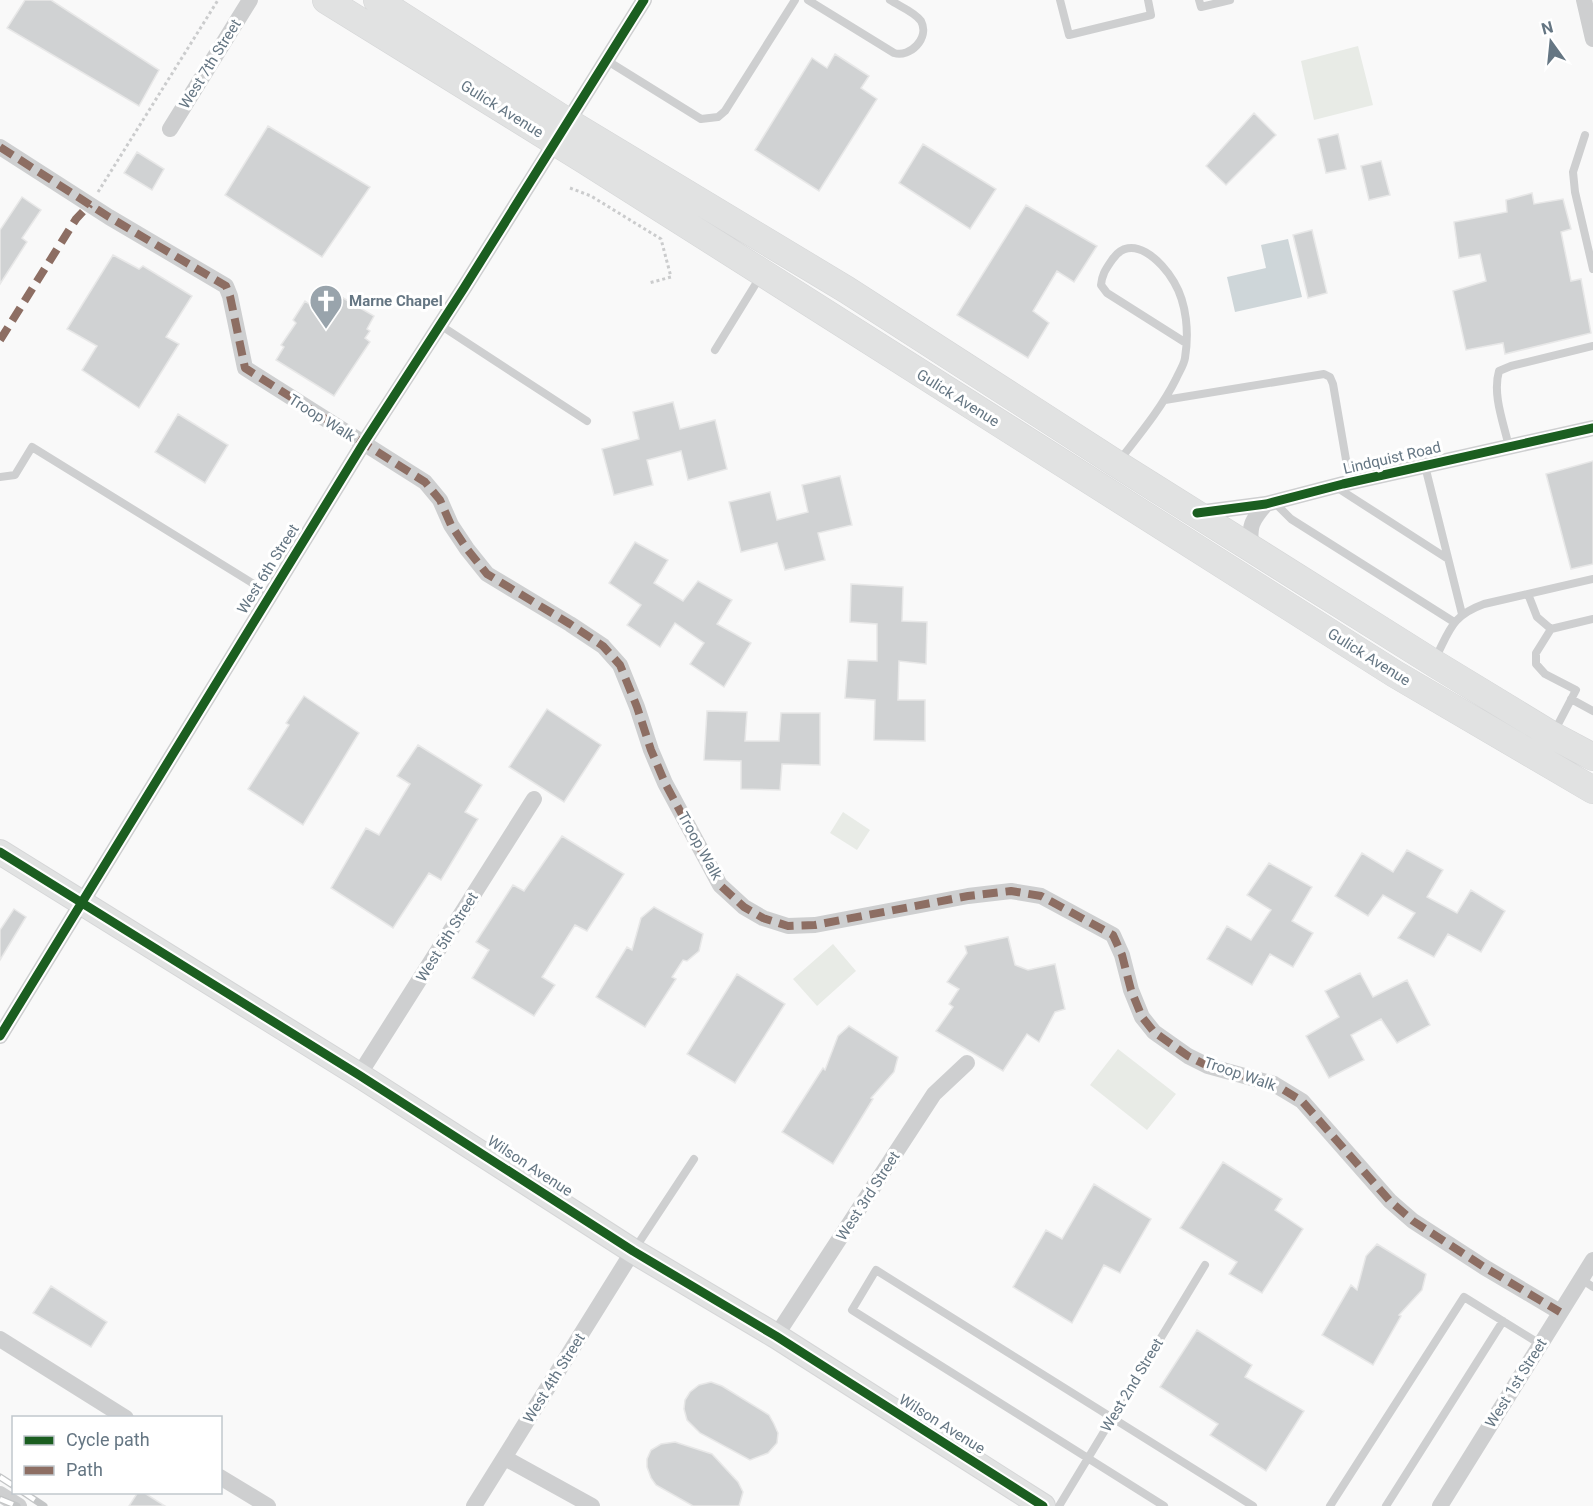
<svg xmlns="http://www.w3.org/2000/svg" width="1593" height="1506" viewBox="0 0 1593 1506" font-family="Roboto,sans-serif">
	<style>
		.green { fill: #e8ebe6 }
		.water { fill: #ced6d9 }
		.building { fill: #d0d2d3; stroke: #e8e8e8; stroke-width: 1.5 }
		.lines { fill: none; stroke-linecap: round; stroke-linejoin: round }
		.secondary-casing { stroke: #d5d6d7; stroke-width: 26 }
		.primary-casing { stroke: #d5d6d7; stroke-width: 28 }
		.path { stroke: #cbcccd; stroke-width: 3; stroke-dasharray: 3 3; stroke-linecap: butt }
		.lane { stroke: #cecfd0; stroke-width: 8 }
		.street { stroke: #cecfd0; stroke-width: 16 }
		.secondary { stroke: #e1e2e2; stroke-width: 24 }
		.primary { stroke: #e1e2e2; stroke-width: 27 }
		.rail-casing { stroke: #c3c5c6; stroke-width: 7 }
		.rail { stroke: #fff; stroke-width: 4.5; stroke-dasharray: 14; stroke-linecap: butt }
		.quiet { stroke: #8d6e63; stroke-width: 8; stroke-dasharray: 15 8; stroke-linecap: butt }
		.cycleway-casing { stroke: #fff; stroke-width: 13 }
		.cycleway { stroke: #1b5e20; stroke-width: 9 }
		.labels { text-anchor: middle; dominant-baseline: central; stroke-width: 6; stroke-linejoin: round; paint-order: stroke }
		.street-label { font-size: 15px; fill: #657683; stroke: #fff }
		.poi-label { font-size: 15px; font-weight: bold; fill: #657683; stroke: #fff; text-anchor: start }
	</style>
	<rect width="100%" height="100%" fill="#f9f9f9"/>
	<path class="green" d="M1358,46L1373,105L1314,120L1301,61Z
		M843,812L870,830L857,850L830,833Z
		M833,944L856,971L817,1006L793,979Z
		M1118,1049L1176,1094L1147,1130L1090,1085Z"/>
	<path class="water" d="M1288,239L1302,297L1235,312L1227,277L1266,268L1261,245Z"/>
	<path class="building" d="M25,0H51L159,70L139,106L7,28Z
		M835,54L869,76L861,88L877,99L819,191L755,150L812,58L827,68Z
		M1254,113L1276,135L1226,185L1206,166Z
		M268,126L370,187L322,257L225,195Z
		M1338,134L1346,169L1326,173L1318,139Z
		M923,144L996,189L970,229L899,183Z
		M137,152L164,169L152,190L124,173Z
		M1381,161L1390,195L1369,200L1361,166Z
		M1532,193L1534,204L1563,199L1571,229L1561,232L1571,281L1581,279L1591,333L1505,354L1503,343L1466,350L1453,291L1486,281L1480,254L1459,258L1454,222L1507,212L1506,200Z
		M22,197L41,210L22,238L27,242L0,284V230Z
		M1026,205L1097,246L1074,282L1057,271L1033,311L1049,323L1028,358L957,315Z
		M1312,230L1327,293L1308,298L1293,235Z
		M113,255L139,269L143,266L192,296L166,337L179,344L139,408L82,370L97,346L67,329Z
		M338,295L374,316L367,329L370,331L365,338L370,342L334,396L276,360L284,347L281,345L296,323L293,320L305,301L320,312L322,308L329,312Z
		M673,402L680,429L715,420L727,469L688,480L681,451L647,460L653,485L614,495L602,449L639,439L633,412Z
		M178,414L228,445L205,483L155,452Z
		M1593,461V564L1571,569L1546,474Z
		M840,476L852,525L818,533L825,560L785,570L777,543L741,552L729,502L770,492L777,520L808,512L802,485Z
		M635,542L668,560L654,583L683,601L698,581L732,600L717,624L751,643L724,687L690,664L704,643L675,623L660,647L627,625L641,605L609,583Z
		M851,584L903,587L902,621L927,622L926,664L899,661L898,700H925V741L874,740L875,700L845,698L848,660L877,661V624L850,622Z
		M304,696L359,733L303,825L248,789L289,725L286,723Z
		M547,709L601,745L564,802L509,767Z
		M707,711L747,712L745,741H779L781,713H820V765L782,764L780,790L741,789V761L704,760Z
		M418,745L482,785L465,812L478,819L441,880L429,873L393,928L331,888L366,828L379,835L410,784L397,776Z
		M562,836L624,874L587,931L575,925L542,977L555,985L534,1016L472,978L489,950L476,942L513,885L524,891Z
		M1407,850L1443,870L1427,897L1457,913L1471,890L1505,911L1481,952L1448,934L1434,957L1398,938L1415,913L1383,895L1368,916L1335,896L1362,853L1393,872Z
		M1269,863L1312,887L1292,921L1313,933L1293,967L1270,954L1252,985L1207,959L1227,926L1251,940L1271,910L1247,895Z
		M654,907L703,934L699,951L687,961L683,960L672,977L676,979L645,1027L596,997L627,947L632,950L641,918Z
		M14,909L26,917L0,960V930Z
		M1008,937L1015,965L1028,970L1055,964L1065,1009L1055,1012L1039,1042L1027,1034L1003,1071L936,1031L953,1007L949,1004L959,989L947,982L967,953L965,946Z
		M1360,973L1373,997L1407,980L1430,1025L1397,1043L1381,1019L1351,1035L1364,1060L1329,1078L1306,1036L1339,1017L1325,991Z
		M737,974L785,1004L735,1083L687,1054Z
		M849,1026L898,1057L894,1072L871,1098L873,1099L833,1164L782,1132L823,1068L825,1070L838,1036Z
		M1223,1162L1282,1199L1275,1210L1303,1229L1262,1293L1229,1274L1237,1262L1180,1228Z
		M1094,1184L1151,1219L1120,1273L1104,1265L1072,1323L1013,1287L1046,1230L1062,1239Z
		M1377,1244L1426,1274L1422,1290L1399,1315L1401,1316L1373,1365L1322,1335L1351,1285L1357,1290L1366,1256Z
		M51,1286L107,1322L91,1347L33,1313Z
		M1197,1330L1252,1365L1245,1377L1304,1411L1266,1471L1210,1435L1218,1424L1160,1387Z
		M711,1382L722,1386L769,1415L774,1424L778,1433L777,1443L768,1453L750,1460L700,1433L687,1420L684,1409L685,1400L690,1392L699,1385Z
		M675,1442L712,1454L738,1482L743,1492L739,1506H693L656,1485L651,1478L647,1467V1459L651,1450L661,1444Z
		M138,1492H143L165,1506H129Z"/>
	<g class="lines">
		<g class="secondary-casing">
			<path id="secondary" d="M0,852L359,1075L633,1251L776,1336L1043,1506"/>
		</g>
		<g class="primary-casing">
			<path id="primary" d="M326,0L586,161L1395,674L1593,790
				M377,0L568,122L847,290L1117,464L1437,665L1552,735L1593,757"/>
		</g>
		<path class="path" d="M570,188L591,196L661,239L671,277L649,283
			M98,192L218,0"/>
		<path class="lane" d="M808,0L894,53C910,58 930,38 921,21C915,12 899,6 890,0
			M1060,0L1069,35L1151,15L1148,0
			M1199,0L1201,7L1230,0
			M606,60L701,119L718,117L725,111L795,0
			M1585,135L1573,172L1575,192L1593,269
			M440,325L587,421
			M715,350L760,277
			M1165,400L1324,374L1330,377L1333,384L1350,483
			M1509,447C1504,424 1492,395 1499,371L1511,366L1593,346
			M1119,461C1139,435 1161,409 1176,379C1179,372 1184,365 1185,358C1189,333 1187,304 1174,282C1162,261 1131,231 1112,260C1106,269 1102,274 1101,285L1107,293L1186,343
			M1425,466L1462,614
			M0,477L15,475L32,447L270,594
			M1336,487L1448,559
			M1274,502L1291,519L1454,622
			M1528,594L1537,617L1551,629
			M1435,659C1450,630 1451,616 1484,604L1593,579
			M1571,699L1593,711
			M1554,732L1576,690L1545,674L1536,664V653L1551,629L1593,619
			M634,1250L694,1159
			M1581,1279L1593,1287
			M1059,1506L1205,1265
			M1164,1506L852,1310L876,1270L1253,1506
			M1330,1506L1464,1297L1540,1344
			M1386,1506L1503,1321"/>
		<path class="street" d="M1584,0L1593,39
			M170,129L250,0
			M0,147L109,217L226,286L230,296L245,368L425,482L440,500L451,525L467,549L487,574L570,624L603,646L620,665L637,707L651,750L665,783L720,885L744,907L763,918L788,926L815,925L968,896L1011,891L1041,896L1113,935L1122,955L1131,990L1142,1017L1154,1032L1188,1056L1208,1066L1274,1084L1302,1101L1390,1201L1413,1221L1484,1267L1560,1312
			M1197,513L1266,504L1343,484L1593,428
			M1251,548C1249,526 1251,521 1266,504
			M0,1036L363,444L464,288L644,0
			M359,1075L534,799
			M776,1336L934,1094L967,1063
			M0,1339L126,1418
			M505,1458L592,1506
			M220,1477L268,1506
			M0,1494L19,1506
			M474,1506L633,1251
			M1440,1506L1593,1260"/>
		<use href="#secondary" class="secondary"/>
		<use href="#primary" class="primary"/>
		<g class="rail-casing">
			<path id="rail" d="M0,1477L14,1486
				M23,1492L44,1506
				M0,1499L17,1506"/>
		</g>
		<use href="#rail" class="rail"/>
		<path class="quiet" d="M0,147L109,217L226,286L230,296L245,368L425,482L440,500L451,525L467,549L487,574L570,624L603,646L620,665L637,707L651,750L665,783L720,885L744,907L763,918L788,926L815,925L968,896L1011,891L1041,896L1113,935L1122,955L1131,990L1142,1017L1154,1032L1188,1056L1208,1066L1274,1084L1302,1101L1390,1201L1413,1221L1484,1267L1560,1312
			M0,340L76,219L90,204"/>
		<g class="cycleway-casing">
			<path id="cycleway" d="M1197,513L1266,504L1343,484L1593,428
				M0,852L359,1075L633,1251L776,1336L1043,1506
				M0,1036L363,444L464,288L644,0"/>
		</g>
		<use href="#cycleway" class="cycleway"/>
	</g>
	<defs>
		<g id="church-pin" transform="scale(1.725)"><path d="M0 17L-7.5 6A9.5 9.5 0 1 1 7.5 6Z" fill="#99a4ac" stroke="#fff"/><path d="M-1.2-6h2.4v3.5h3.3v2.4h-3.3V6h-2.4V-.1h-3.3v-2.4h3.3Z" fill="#fff"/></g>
	</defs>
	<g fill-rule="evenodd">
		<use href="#church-pin" x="326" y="301"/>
	</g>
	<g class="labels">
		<g class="street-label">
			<text transform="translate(210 64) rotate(-58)">West 7th Street</text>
			<text transform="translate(502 109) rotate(32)">Gulick Avenue</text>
			<text transform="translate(958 398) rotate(32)">Gulick Avenue</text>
			<text transform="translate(322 418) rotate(32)">Troop Walk</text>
			<text transform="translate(1392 458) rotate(-13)">Lindquist Road</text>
			<text transform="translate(268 569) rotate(-58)">West 6th Street</text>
			<text transform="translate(1369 657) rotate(32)">Gulick Avenue</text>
			<text transform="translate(700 846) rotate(61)">Troop Walk</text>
			<text transform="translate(447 937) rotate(-58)">West 5th Street</text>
			<text transform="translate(1240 1074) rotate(19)">Troop Walk</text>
			<text transform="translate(530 1166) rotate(33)">Wilson Avenue</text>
			<text transform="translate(868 1196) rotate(-57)">West 3rd Street</text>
			<text transform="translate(554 1378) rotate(-58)">West 4th Street</text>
			<text transform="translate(1516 1383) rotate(-58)">West 1st Street</text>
			<text transform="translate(1132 1385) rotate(-59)">West 2nd Street</text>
			<text transform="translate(942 1424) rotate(32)">Wilson Avenue</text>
		</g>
		<g class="poi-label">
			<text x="349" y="301">Marne Chapel</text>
		</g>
	</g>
	<rect x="12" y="1416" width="210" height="78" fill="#ffffff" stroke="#c1c8cd" stroke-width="1.5"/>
	<rect x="24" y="1436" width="30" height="9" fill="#1b5e20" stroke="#c1c8cd" stroke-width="1.5"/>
	<text x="66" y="1446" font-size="18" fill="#657683">Cycle path</text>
	<rect x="24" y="1466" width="30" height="9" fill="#8d6e63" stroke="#c1c8cd" stroke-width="1.5"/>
	<text x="66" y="1476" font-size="18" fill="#657683">Path</text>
	<g transform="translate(1551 42) rotate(345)" stroke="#ffffff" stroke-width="4.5" paint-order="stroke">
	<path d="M0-4.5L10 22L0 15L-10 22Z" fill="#657683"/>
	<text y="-9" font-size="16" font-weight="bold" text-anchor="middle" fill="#657683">N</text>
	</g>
</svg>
